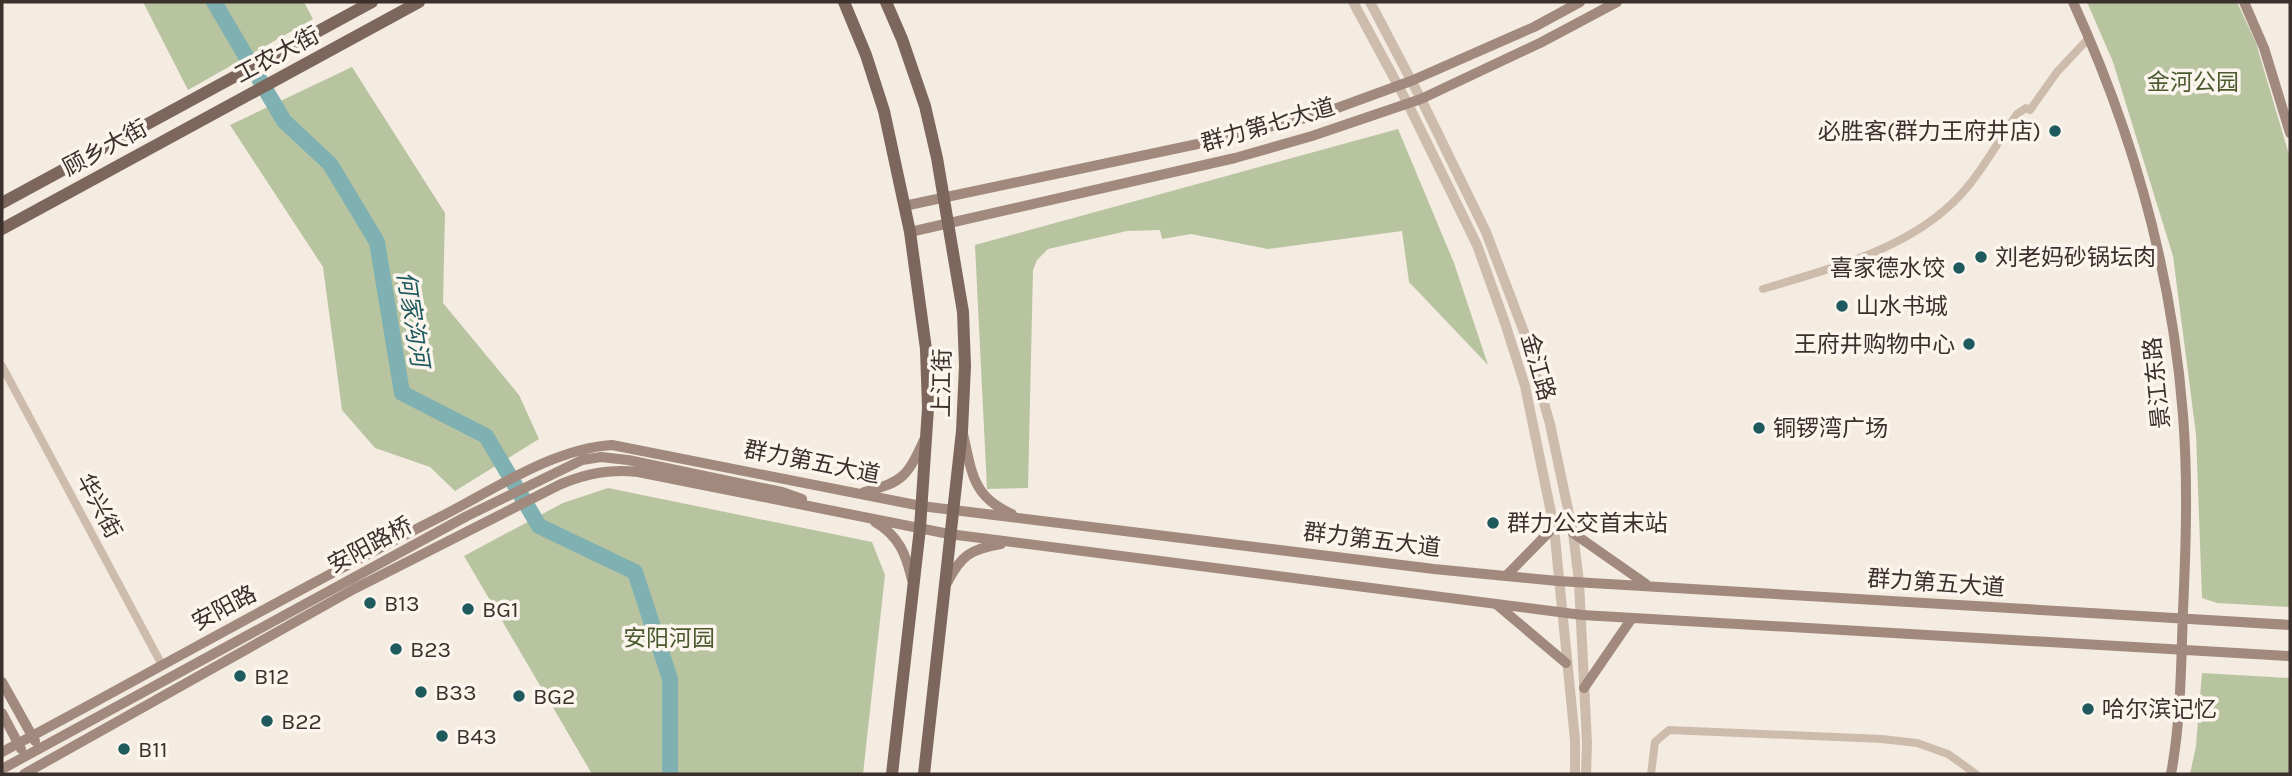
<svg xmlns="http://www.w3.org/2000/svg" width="2292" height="776" viewBox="0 0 2292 776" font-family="Karla,'Noto Sans SC',sans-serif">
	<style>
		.green { fill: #b8c4a0 }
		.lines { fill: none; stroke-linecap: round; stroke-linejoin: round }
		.river { stroke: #7fb0b2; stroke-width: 16 }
		.minor { stroke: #cdbbac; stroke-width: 8 }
		.tertiary { stroke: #cdbbac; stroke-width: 10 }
		.secondary { stroke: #a18a7d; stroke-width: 10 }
		.primary { stroke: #7d675c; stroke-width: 12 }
		.poi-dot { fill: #1f5a5e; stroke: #fbf5ee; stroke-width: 2.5 }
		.labels { text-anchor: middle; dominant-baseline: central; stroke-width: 7; stroke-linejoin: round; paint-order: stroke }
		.street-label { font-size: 23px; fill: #3b302b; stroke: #fbf5ee }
		.park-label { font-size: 23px; fill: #4a5a2e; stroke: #fbf5ee }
		.poi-label { font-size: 23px; fill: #3b302b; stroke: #fbf5ee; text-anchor: start }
		.water-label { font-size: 24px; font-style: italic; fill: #1f5a5e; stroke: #fbf5ee }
	</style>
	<rect width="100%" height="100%" fill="#f4ebe1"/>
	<path class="green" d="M143,2H304L313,19L188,90Z
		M2087,2H2237L2256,43L2290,158V607L2217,603L2202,598L2196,434L2173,256L2113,62Z
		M352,67L445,213L443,303L519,395L539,439L455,491L430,467L375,448L342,410L323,267L230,125Z
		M1398,129L1454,263L1488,365L1409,282L1402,231L1268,249L1191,234L1162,239L1160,230L1127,231L1048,249L1037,260L1033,270L1028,488L987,489L975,245Z
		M608,488L872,542L885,575L863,774H592L464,556L563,503Z
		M2202,673L2290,678V774H2190L2196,746Z"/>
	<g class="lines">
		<path class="river" d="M214,2L284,121L330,164L377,242L402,393L486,436L539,526L635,572L670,679V774"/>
		<path class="minor" d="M1763,289C1835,267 1920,247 1969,185C1987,163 2001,137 2017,114L2026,108L2030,110L2057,72L2088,39
			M2,366L162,665
			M1651,774L1655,742L1669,730L1882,739L1917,743L1948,754L1976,774"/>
		<path class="tertiary" d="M1353,2L1408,104L1477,245L1505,323L1525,386L1554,527L1575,740V774
			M1370,2L1421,99L1486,232L1524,332L1550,424L1573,533L1579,582L1587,743L1586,774"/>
		<path class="secondary" d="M2073,2C2132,131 2172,272 2183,415C2188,480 2186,545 2183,611C2181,665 2181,720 2171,774
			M2244,2L2264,48L2290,133
			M904,206L1207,142L1318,115L1411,81L1534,27L1580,2
			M910,232L1235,158L1312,136L1421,99L1540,43L1617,2
			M963,434C972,472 972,497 1012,514
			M864,492C903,483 908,475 924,440
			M875,522C899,536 906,554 912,580
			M1573,533L1646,584
			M1506,576L1554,527
			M947,583C961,555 971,549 1001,544
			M1496,604L1566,663
			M2,682L35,741
			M1584,688L1632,618
			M2,713L21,749
			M2,752C149,674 293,591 442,516C495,489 552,449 612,445L921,506L1434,569L1558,581L2290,625
			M2,769L467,516L582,460L601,457L628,460L782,492L802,499
			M24,774L354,589L561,484C588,473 610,469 638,472L949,534L1582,615L2290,656"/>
		<path class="primary" d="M844,2L866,55L884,111L910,232L926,349L928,408L920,528L892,774
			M886,2L902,39L925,106L937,158L963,312L965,366L962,431L924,774
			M2,203L372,2
			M2,229L419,2"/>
	</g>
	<g class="poi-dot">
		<circle cx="2055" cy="131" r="7"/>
		<circle cx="1981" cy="257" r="7"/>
		<circle cx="1959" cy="268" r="7"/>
		<circle cx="1842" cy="306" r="7"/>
		<circle cx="1969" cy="344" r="7"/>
		<circle cx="1759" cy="428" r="7"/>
		<circle cx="1493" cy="523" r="7"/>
		<circle cx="370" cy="603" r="7"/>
		<circle cx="468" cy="609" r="7"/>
		<circle cx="396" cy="649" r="7"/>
		<circle cx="240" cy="676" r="7"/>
		<circle cx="421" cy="692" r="7"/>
		<circle cx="519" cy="696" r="7"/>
		<circle cx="2088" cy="709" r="7"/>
		<circle cx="267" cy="721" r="7"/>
		<circle cx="442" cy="736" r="7"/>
		<circle cx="124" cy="749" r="7"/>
	</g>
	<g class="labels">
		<g class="street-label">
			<text transform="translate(277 55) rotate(-28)">工农大街</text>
			<text transform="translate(1268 125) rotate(-16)">群力第七大道</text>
			<text transform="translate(105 148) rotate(-28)">顾乡大街</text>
			<text transform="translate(1538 367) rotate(74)">金江路</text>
			<text transform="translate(942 383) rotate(-89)">上江街</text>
			<text transform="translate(2157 383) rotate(-96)">景江东路</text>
			<text transform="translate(812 462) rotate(11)">群力第五大道</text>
			<text transform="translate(99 506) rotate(62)">华兴街</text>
			<text transform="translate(1372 540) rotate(7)">群力第五大道</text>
			<text transform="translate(370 545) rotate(-28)">安阳路桥</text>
			<text transform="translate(1936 583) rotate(4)">群力第五大道</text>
			<text transform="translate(224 608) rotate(-28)">安阳路</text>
		</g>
		<g class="park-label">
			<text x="2193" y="82">金河公园</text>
			<text x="669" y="638">安阳河园</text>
		</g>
		<g class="poi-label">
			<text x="2041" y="131" text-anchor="end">必胜客(群力王府井店)</text>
			<text x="1995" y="257">刘老妈砂锅坛肉</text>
			<text x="1945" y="268" text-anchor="end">喜家德水饺</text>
			<text x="1856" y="306">山水书城</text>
			<text x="1955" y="344" text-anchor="end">王府井购物中心</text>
			<text x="1773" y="428">铜锣湾广场</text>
			<text x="1507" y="523">群力公交首末站</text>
			<text x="384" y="603">B13</text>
			<text x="482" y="609">BG1</text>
			<text x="410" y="649">B23</text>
			<text x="254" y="676">B12</text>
			<text x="435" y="692">B33</text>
			<text x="533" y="696">BG2</text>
			<text x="2102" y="709">哈尔滨记忆</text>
			<text x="281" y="721">B22</text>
			<text x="456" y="736">B43</text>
			<text x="138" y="749">B11</text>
		</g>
		<g class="water-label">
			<text transform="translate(413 319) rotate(81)">何家沟河</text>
		</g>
	</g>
	<rect width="2292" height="776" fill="none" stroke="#3b302b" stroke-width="7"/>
</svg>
